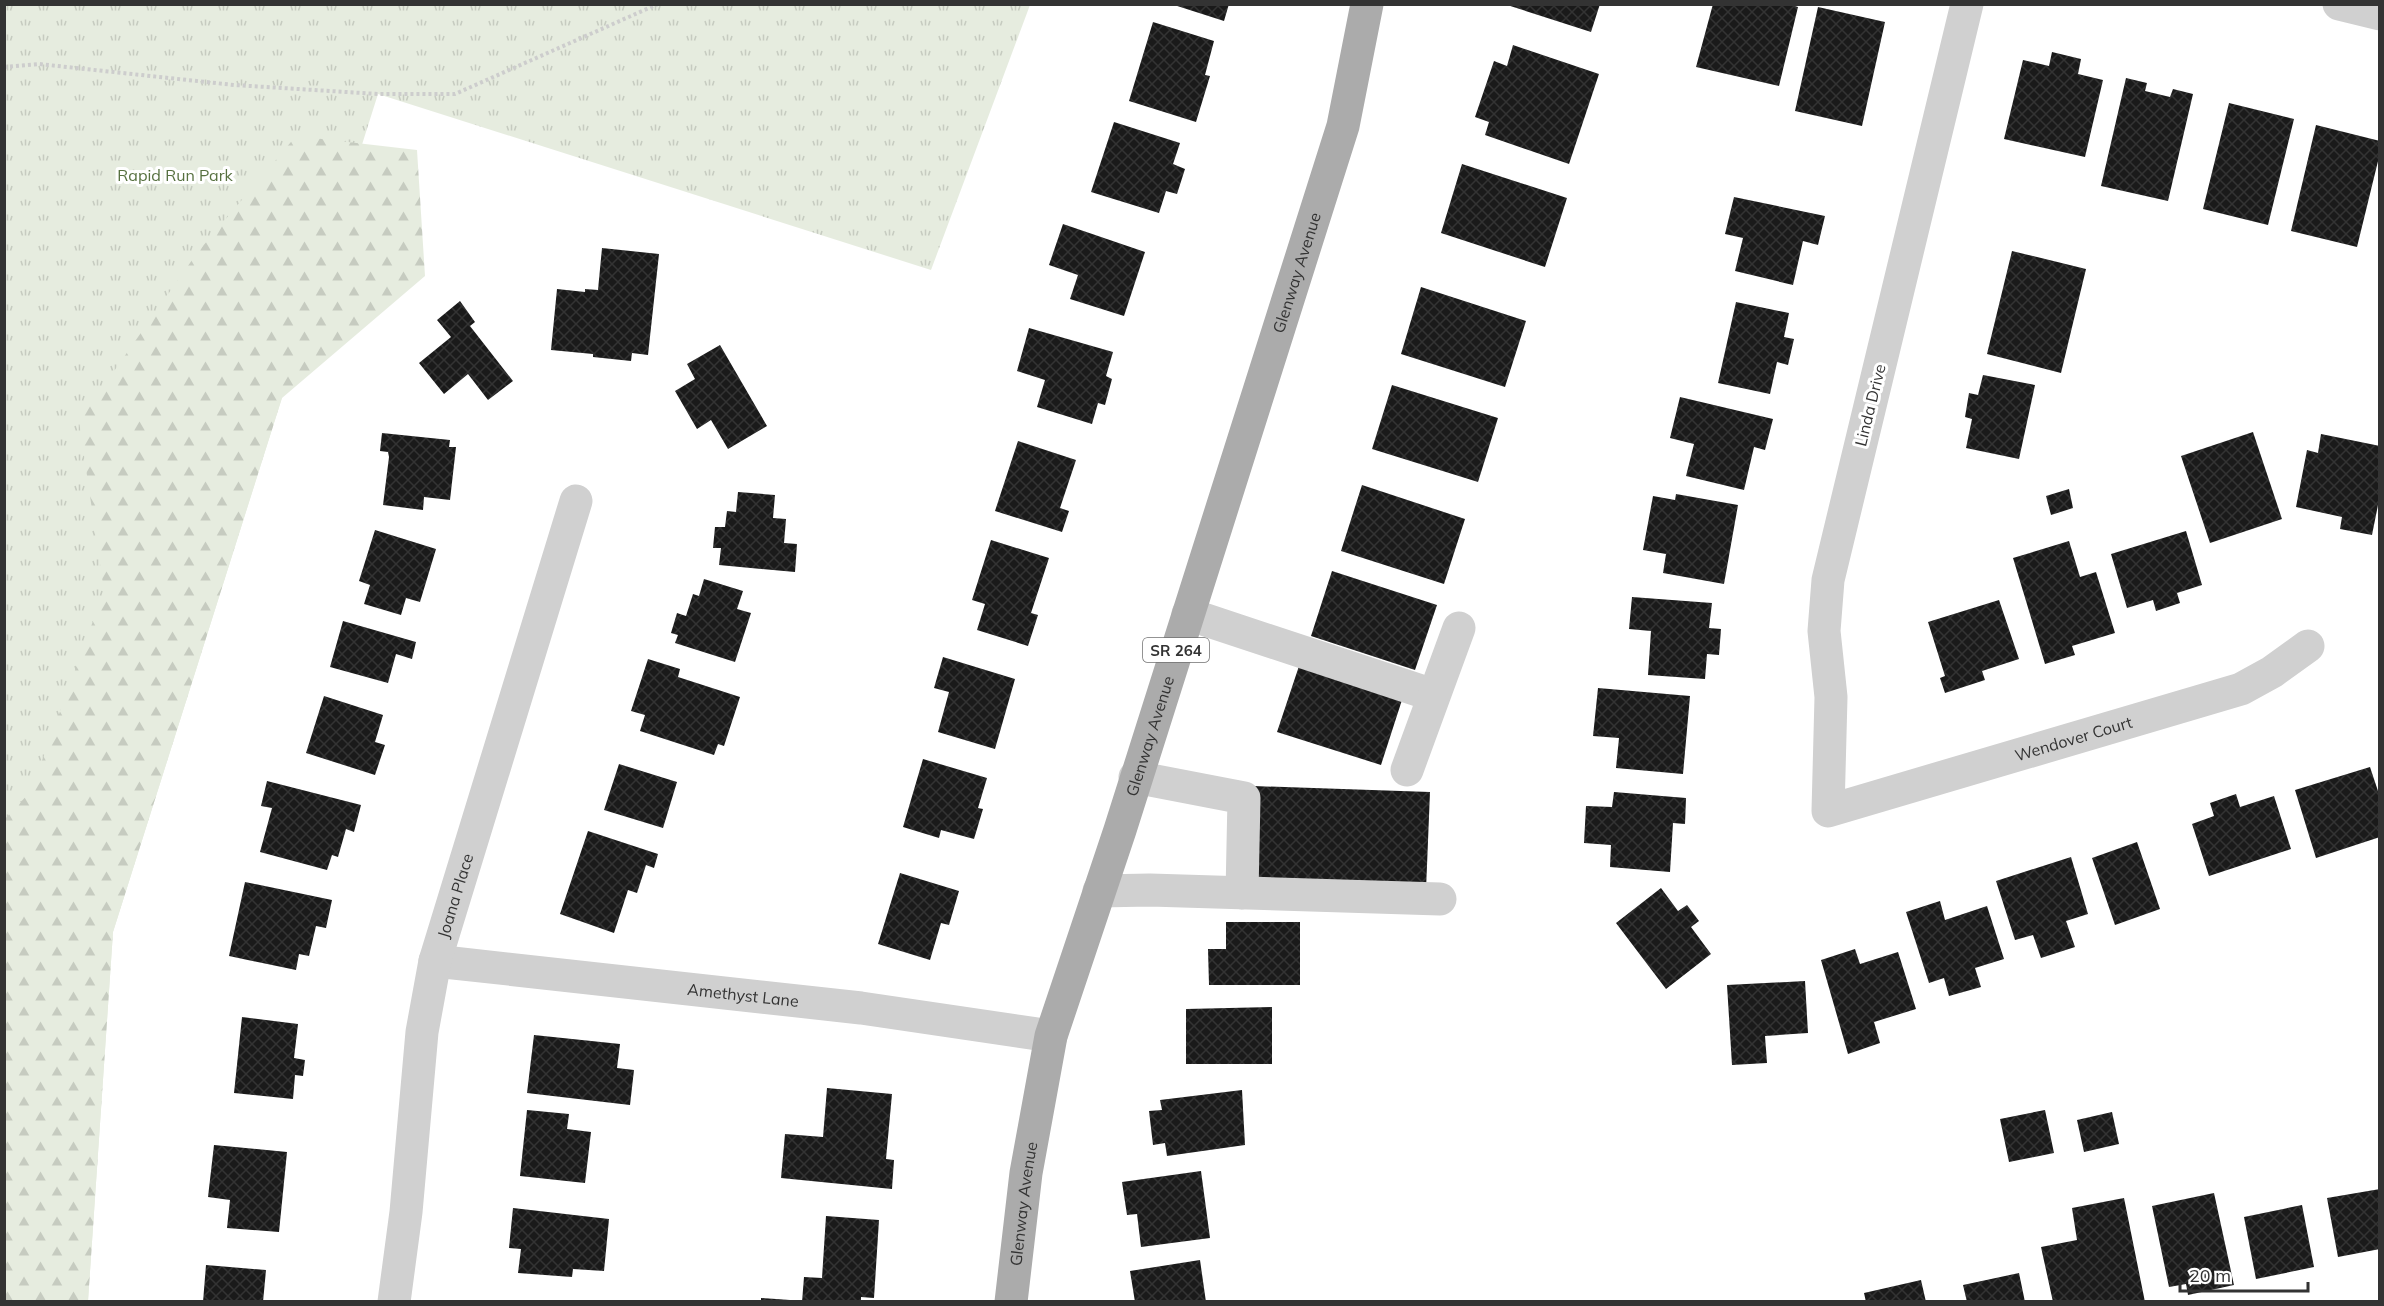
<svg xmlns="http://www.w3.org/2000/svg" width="2384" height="1306" viewBox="0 0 2384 1306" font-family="Mulish,sans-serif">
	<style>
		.grass { fill: url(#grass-tufts) }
		.forest { fill: url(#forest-firs) }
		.building { fill: url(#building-cross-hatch) }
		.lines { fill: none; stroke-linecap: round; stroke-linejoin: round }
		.path { stroke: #cdcdcd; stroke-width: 4; stroke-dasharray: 3 3; stroke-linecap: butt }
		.minor { stroke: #d0d0d0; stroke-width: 33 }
		.major { stroke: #ababab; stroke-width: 33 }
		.labels { text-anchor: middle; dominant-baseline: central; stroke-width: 6; stroke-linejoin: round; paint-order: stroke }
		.shield { fill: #fff; stroke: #707070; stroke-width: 1.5 }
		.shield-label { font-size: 15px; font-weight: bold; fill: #333 }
		.park-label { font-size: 16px; fill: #56703f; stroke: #fff }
		.street-label { font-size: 16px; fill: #333; stroke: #fff }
	</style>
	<defs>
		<pattern id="grass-tufts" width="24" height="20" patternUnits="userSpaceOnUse" patternTransform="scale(1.5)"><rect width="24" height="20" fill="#e6ecdf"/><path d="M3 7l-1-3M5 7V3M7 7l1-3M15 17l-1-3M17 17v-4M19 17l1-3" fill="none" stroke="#c6cbc0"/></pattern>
		<pattern id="forest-firs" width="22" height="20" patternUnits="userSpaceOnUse" patternTransform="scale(1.5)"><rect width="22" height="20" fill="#e6ecdf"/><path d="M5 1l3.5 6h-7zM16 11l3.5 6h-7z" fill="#c6cbc0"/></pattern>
		<pattern id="building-cross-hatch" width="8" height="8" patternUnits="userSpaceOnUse" patternTransform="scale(1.5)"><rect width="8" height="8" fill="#1a1a1a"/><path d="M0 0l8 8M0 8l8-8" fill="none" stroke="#333"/></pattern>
	</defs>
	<rect width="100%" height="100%" fill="#fff"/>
	<path class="grass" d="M5,5H1030L931,270L378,94L113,932L88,1301L5,1302Z"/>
	<path class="forest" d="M296,136L417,150L425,276L282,398L113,932L88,1301H5V819L31,791L104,591L79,421L197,253Z"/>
	<path class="building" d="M1171,4H1229L1224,21Z
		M1504,4H1600L1591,32Z
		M1713,4H1789L1798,7L1779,86L1696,67Z
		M1818,7L1885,22L1862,126L1795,111Z
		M1153,22L1214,41L1205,75L1210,76L1196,122L1129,101Z
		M1513,45L1599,74L1569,164L1485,135L1489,122L1475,117L1494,61L1507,66Z
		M2052,52L2081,59L2078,74L2103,80L2085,157L2004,139L2023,60L2049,66Z
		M2126,78L2147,83L2145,91L2170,97L2173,89L2193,94L2168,201L2101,186Z
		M2229,103L2294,119L2268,225L2203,209Z
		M1114,122L1180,143L1173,164L1185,169L1177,194L1166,191L1159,213L1091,192Z
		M2316,125L2380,141V153L2357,247L2291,231Z
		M1462,164L1567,198L1545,267L1441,233Z
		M1734,197L1825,216L1818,245L1803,241L1793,285L1735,271L1743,238L1725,234Z
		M1063,224L1145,252L1124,316L1070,299L1078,275L1049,265Z
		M602,248L659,254L648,355L632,353L631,361L593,357V354L551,350L557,289L585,292V289L598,290Z
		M2012,251L2086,269L2061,373L1987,354Z
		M1421,287L1526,321L1505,387L1401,354Z
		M460,301L475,322L470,326L513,381L488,400L468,374L444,394L419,363L451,337L437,320Z
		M1736,302L1789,313L1784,337L1794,339L1788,365L1777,362L1770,394L1718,383Z
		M1029,328L1113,352L1106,376L1112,379L1105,405L1098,403L1092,424L1037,407L1045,380L1017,371Z
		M720,345L767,426L728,449L711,420L697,429L675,391L695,379L687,364Z
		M1983,375L2035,385L2019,459L1966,448L1972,419L1965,417L1969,393L1978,395Z
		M1392,385L1498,418L1478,482L1372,449Z
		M1680,397L1773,419L1765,450L1754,447L1744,490L1686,476L1694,444L1670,438Z
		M2253,432L2282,519L2210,543L2181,456Z
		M382,433L450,440L449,447H456L450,500L424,497L423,510L383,505L389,457L388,452L380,451Z
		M2321,434L2380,446V495L2372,535L2340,529L2342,517L2296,507L2307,450L2318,453Z
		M1018,441L1076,460L1060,508L1069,511L1062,532L995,511Z
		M1362,485L1465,519L1444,584L1341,551Z
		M2069,489L2073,508L2051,515L2046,496Z
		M738,492L775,495L773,518L786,519L784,543L797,544L795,572L719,565L721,548H713L715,527H725L727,511L736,512Z
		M1676,494L1738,505L1724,584L1663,573L1666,554L1643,550L1653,496L1675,500Z
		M375,530L436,549L420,602L406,598L401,615L364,604L370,585L359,581Z
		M2186,531L2202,585L2177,593L2180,603L2156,611L2153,600L2127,608L2111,554Z
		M991,540L1049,558L1031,613L1038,615L1028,646L977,630L985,604L972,600Z
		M2069,541L2080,577L2096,572L2115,633L2072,646L2075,655L2045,664L2013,558Z
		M1332,571L1437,605L1415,670L1311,636Z
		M704,579L743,591L737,609L751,613L735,662L675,643L678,635L671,633L677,613L686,616L693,594L699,596Z
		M1632,597L1712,603L1709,628L1721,629L1719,655L1707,654L1705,679L1648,675L1651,631L1629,629Z
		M1999,600L2019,659L1982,671L1985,680L1945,693L1940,678L1945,676L1928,622Z
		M343,621L416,642L412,659L396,654L388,683L330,667Z
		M943,657L1015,679L995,749L938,732L949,692L934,688Z
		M648,659L680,669L678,677L740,697L724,746L718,744L714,755L640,731L645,715L631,711Z
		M1299,666L1402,700L1381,765L1277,732Z
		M1598,688L1690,696L1683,774L1616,768L1619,738L1593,736Z
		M324,696L383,715L375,742L385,745L375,775L306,753Z
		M923,759L987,778L978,808L983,809L974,839L941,830L939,838L903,827Z
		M619,764L677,782L663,828L604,810Z
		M2370,767L2380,797V837L2316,858L2295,790Z
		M267,781L361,805L354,832L346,829L338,857L332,855L327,870L260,852L272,808L261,806Z
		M1253,786L1430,792L1426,890L1250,884Z
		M1614,792L1686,798L1685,824L1673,823L1670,872L1610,867L1611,845L1584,843L1586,806L1612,807Z
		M2236,794L2240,807L2274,796L2291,849L2209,876L2192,824L2214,816L2210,803Z
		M588,831L658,854L654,868L646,865L637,893L628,890L614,933L560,914Z
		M2137,842L2160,909L2115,925L2092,858Z
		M2071,857L2088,914L2066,921L2075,947L2041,958L2033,935L2015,940L1996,881Z
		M900,873L959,891L949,925L941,923L930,960L878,944Z
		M245,882L332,900L326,928L316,926L309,956L299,954L296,970L229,956Z
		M1661,888L1678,911L1687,905L1699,921L1691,927L1711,954L1666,989L1616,923Z
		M1940,901L1945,920L1987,906L2004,959L1975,968L1981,987L1949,996L1944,978L1929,983L1906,912Z
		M1226,922H1300V985H1209L1208,949H1226Z
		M1855,949L1860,964L1898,952L1916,1009L1874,1022L1880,1043L1848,1054L1821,960Z
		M1805,981L1808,1033L1765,1036L1767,1063L1732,1065L1727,985Z
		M1272,1007V1064H1186V1009Z
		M242,1017L298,1024L294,1058L305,1060L303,1076L295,1075L293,1099L234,1093Z
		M534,1035L620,1044L617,1068L634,1070L630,1105L527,1093Z
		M827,1088L892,1094L886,1159L894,1160L892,1189L781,1178L785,1134L823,1137Z
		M1242,1090L1245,1145L1167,1156L1165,1143L1153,1145L1149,1111L1162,1110L1160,1100Z
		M527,1110L569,1114L567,1129L591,1132L585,1183L520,1176Z
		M2045,1110L2054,1153L2009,1162L2000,1119Z
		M2112,1112L2119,1144L2084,1152L2077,1120Z
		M214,1145L287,1152L279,1232L227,1228L230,1200L208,1197Z
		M1201,1171L1210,1238L1141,1247L1137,1214L1127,1215L1122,1182Z
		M2380,1189V1249L2338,1257L2327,1198Z
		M2214,1193L2234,1285L2188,1295L2186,1284L2169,1287L2152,1206Z
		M2124,1198L2145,1302H2053L2041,1247L2077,1240L2072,1208Z
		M2302,1205L2314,1267L2256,1279L2244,1217Z
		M513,1208L609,1219L604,1271L573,1269L572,1277L518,1273L521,1249L509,1248Z
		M826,1216L879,1220L874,1298L861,1297V1302H802L804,1277L822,1278Z
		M1200,1260L1206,1302H1135L1130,1271Z
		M206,1265L266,1270L263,1302H203Z
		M2019,1273L2025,1302H1967L1963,1285Z
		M1921,1280L1926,1302H1866L1864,1293Z
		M761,1298L790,1300V1302H761Z"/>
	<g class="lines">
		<path class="path" d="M4,67L39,64L234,85L378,94H455L658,4"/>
		<g class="minor">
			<path id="s1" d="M1967,4L1828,580L1824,631L1831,697L1828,811L2241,689L2272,672L2308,646"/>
			<path d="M2339,4L2380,14"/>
			<path d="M1188,614L1433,695"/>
			<path d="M1407,770L1459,628"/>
			<path d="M1135,777L1244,798L1242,893"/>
			<path d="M1099,891L1150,890L1440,899"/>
			<path id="s2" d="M435,961L861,1008L1051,1036"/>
			<path id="s3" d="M394,1302L406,1212L422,1032L435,961L576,501"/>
		</g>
		<path class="major" id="s4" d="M1011,1302L1026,1173L1051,1036L1120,830L1343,126L1367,4"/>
	</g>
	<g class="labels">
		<rect class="shield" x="1143" y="638" width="66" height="24" rx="4.5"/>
		<g class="shield-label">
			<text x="1176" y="650">SR 264</text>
		</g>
		<g class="park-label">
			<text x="175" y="175">Rapid Run Park</text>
		</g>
		<g class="street-label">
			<text stroke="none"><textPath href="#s4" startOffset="1071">Glenway Avenue</textPath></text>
			<text transform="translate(1870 405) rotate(-76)">Linda Drive</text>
			<text stroke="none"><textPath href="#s4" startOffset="585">Glenway Avenue</textPath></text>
			<text stroke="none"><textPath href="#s1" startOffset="1080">Wendover Court</textPath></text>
			<text stroke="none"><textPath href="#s3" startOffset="412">Joana Place</textPath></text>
			<text stroke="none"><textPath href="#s2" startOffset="310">Amethyst Lane</textPath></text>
			<text stroke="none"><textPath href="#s4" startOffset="99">Glenway Avenue</textPath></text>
		</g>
	</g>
	<rect width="2384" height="1306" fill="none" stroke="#333333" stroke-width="12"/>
	<path d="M2180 1282v9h128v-9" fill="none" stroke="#333333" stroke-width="3"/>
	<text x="2189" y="1282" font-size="18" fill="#333333" stroke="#ffffff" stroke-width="4.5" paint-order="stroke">20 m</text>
</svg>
